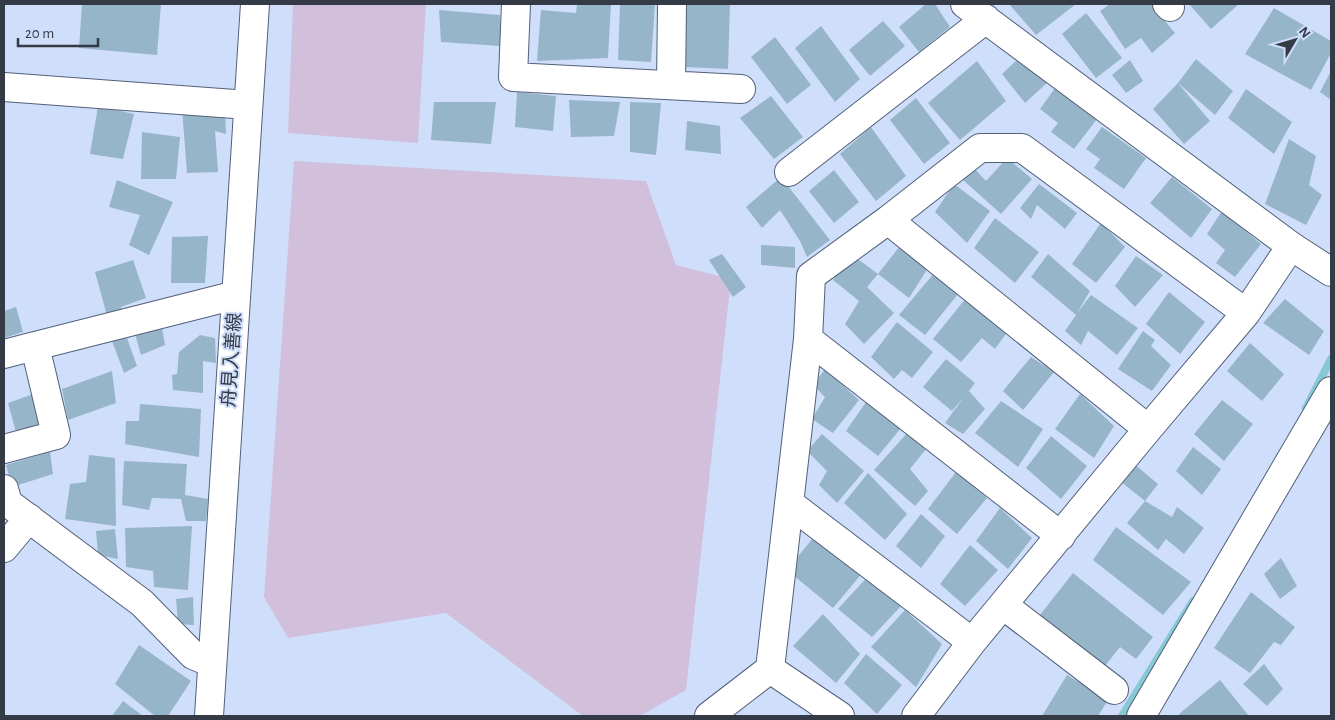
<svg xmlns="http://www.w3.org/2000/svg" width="1335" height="720" viewBox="0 0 1335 720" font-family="'Alegreya Sans','Noto Sans JP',sans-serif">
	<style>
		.green { fill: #d1bfdc }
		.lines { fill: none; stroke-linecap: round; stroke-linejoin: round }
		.stream { stroke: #86c8d4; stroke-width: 8 }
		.building { fill: #97b5c8 }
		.minor-casing { stroke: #526079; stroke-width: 30 }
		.major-casing { stroke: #526079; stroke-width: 30 }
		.minor { stroke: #fff; stroke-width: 28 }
		.major { stroke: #fff; stroke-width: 28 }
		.labels { text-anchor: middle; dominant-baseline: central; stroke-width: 4; stroke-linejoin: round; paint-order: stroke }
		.street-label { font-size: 19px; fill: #343a46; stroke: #cfdffb }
	</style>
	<rect width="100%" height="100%" fill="#cfdffb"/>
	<path class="green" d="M293,4H426L418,143L288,133Z
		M294,161L646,181L676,265L731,279L686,690L640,716H583L446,613L288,638L264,597Z"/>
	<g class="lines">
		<path class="stream" d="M1306,408L1331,359
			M1122,716L1193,601"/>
	</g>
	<path class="building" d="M82,4H161L157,55L79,48Z
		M577,4H611L608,58L537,61L541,10L576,13Z
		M620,4H655L651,62L618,60Z
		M685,4H730L728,69L684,67Z
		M926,4H935L950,27L919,52L899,27Z
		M1009,4H1076L1036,35Z
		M1110,4H1151L1175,33L1152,53L1141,38L1125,49L1100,11Z
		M1189,4H1239L1211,29Z
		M1274,8L1331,41V53L1311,90L1245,54Z
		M439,10L500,15V46L441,42Z
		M1086,13L1122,58L1096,78L1062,34Z
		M883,21L905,46L870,76L849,50Z
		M821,26L860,79L835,102L795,48Z
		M775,37L811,85L787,104L751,57Z
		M1020,57L1047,83L1025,103L1002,74Z
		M1196,59L1233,91L1215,115L1178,83Z
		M1130,60L1143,81L1126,93L1112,75Z
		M977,61L1006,101L960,140L928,103Z
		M1331,71V100L1320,92Z
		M1178,83L1210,121L1184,144L1153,109Z
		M1055,88L1097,119L1074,149L1051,132L1058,123L1040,109Z
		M1246,89L1292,122L1274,154L1228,118Z
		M517,92L556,96L553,131L515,127Z
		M771,96L803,137L774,159L740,118Z
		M916,98L950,143L924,164L890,120Z
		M569,100L620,102L614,136L571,137Z
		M434,102H496L491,144L431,140Z
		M630,102L661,103L656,155L630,152Z
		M98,106L134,114L123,159L90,154Z
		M182,109L225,111L226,134L215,131L218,172L187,173Z
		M687,121L720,126L721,154L685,150Z
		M871,127L906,176L876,201L840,154Z
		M1102,127L1146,158L1124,189L1094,168L1100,159L1086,149Z
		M142,132L180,137L176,179H141Z
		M1289,139L1316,156L1309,185L1322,195L1306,225L1265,204Z
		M1007,158L1032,179L1001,214L962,179L973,167L986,181Z
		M834,170L859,202L834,223L809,191Z
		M781,177L830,240L807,257L800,241L780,210L762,228L746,207Z
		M1172,177L1212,209L1191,238L1150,203Z
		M117,180L173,202L149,255L129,245L140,215L109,207Z
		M954,184L990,211L967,243L935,212Z
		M1039,184L1077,213L1065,229L1037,205L1031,219L1020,208Z
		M1222,211L1261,244L1235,277L1216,263L1225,250L1207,234Z
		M995,218L1039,252L1015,283L974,248Z
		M1101,223L1125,247L1096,283L1072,264Z
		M208,236L205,283H171L172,237Z
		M761,245L795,247V268L761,265Z
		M900,246L930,265L909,298L878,274Z
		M722,254L746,287L733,297L709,260Z
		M851,254L878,274L867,287L894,313L864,344L845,324L859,301L833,280Z
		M1048,254L1090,291L1077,313L1091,295L1138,328L1117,355L1088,331L1081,345L1065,331L1076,315L1031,277Z
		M1136,256L1163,275L1135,307L1115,286Z
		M133,260L146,298L121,307L122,316L108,319L95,272Z
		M935,272L958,294L925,335L899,315Z
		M1169,292L1205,322L1180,354L1146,324Z
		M966,298L1008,331L995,349L982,338L961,362L933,339Z
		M1285,299L1324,331L1309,355L1263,323Z
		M16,307L23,332L4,338V311Z
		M161,322L165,345L141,355L134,330Z
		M897,322L933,352L912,378L902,370L894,379L871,357Z
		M1143,331L1155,340L1151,346L1171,365L1152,391L1118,369Z
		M200,335L215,338L216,363L203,361V393L173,390L172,375L177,374L179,352Z
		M127,338L137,366L124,373L112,341Z
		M1250,343L1284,374L1262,401L1227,371Z
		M1031,357L1054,372L1023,410L1003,391Z
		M946,359L975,383L969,391L985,409L963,434L945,423L964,397L952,411L923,387Z
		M825,369L859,400L833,433L812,419L825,397L813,385Z
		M112,371L116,403L68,420L62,389Z
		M36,393L45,422L16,432L8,403Z
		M1080,394L1114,426L1094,458L1055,429Z
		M1222,400L1253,424L1224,461L1194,434Z
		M1001,401L1043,429L1018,467L975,433Z
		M866,402L901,428L878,456L846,431Z
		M140,404L201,409L199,457L125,444L126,421H139Z
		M908,432L927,448L910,469L928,491L915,506L874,470Z
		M822,434L864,471L837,503L819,485L827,471L807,451Z
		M1051,436L1087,466L1061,499L1026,468Z
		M1193,447L1221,469L1202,495L1176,471Z
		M50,452L53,474L12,487L6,465Z
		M89,455L115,458L116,526L65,519L70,484L86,482Z
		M124,461L187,464L185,495L208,499L206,521H186L181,499L152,498L149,510L122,505Z
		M1133,463L1158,484L1145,501L1120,481Z
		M956,472L987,498L957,534L928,509Z
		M868,473L907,514L885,540L844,503Z
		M1145,501L1172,517L1177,507L1204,528L1184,554L1166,539L1158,550L1127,523Z
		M1000,508L1032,538L1008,569L976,541Z
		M921,514L945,536L921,568L896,546Z
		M192,526L188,590L154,587L153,571L126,567L125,528Z
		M1116,527L1191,582L1163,615L1093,560Z
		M115,529L118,559L98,555L96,531Z
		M817,533L864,571L833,608L787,570Z
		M970,545L998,570L965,606L940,584Z
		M1281,558L1297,586L1280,599L1264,574Z
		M1073,573L1153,637L1136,659L1120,647L1101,671L1036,620Z
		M869,575L901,606L872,637L838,609Z
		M1251,592L1295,627L1281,645L1274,642L1250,673L1214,648Z
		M193,597L194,625L178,624L176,599Z
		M905,610L942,644L916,687L871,647Z
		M823,614L860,654L836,683L793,646Z
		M139,645L191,681L168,716H155L115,684Z
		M866,654L902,685L877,714L844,683Z
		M1264,664L1283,689L1267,706L1243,684Z
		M1067,675L1108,700L1098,716H1042Z
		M1220,680L1249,716H1181L1179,714Z
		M123,701L143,716H112Z"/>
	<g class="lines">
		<g class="minor-casing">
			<path id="minor" d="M516,4L513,77L741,89
				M965,4L1291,246L1331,272
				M1167,4L1170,7
				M671,85L672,4
				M4,87L248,105
				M789,172L986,19
				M888,220L1148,429
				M808,339L1061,536
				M4,354L35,346
				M4,449L56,435L35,346L236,295
				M4,489L8,503L142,603L193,655L212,663
				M789,503L972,642
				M4,548L29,518
				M1003,605L1114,690
				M709,716L770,669
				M840,716L770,669L808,339L811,276L888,220L980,148H1022L1246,313
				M916,716L972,642L1148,429L1246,313L1291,246
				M1141,716L1331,391"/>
		</g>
		<g class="major-casing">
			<path id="major" d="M209,716L255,4"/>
		</g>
		<use href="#minor" class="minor"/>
		<use href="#major" class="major"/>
	</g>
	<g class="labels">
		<g class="street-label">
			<text transform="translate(232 360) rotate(-86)">舟見入善線</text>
		</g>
	</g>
	<rect width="1335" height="720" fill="none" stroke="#343a46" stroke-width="10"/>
	<g transform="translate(1295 40) rotate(52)" stroke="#cfdffb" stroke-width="4" paint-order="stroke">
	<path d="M0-4L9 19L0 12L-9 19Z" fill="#343a46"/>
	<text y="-8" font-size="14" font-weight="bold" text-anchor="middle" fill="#343a46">N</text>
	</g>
	<path d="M18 38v8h80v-8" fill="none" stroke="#343a46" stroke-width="2.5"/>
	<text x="25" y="38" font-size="15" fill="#343a46" stroke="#cfdffb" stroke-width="4" paint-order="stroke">20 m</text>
</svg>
